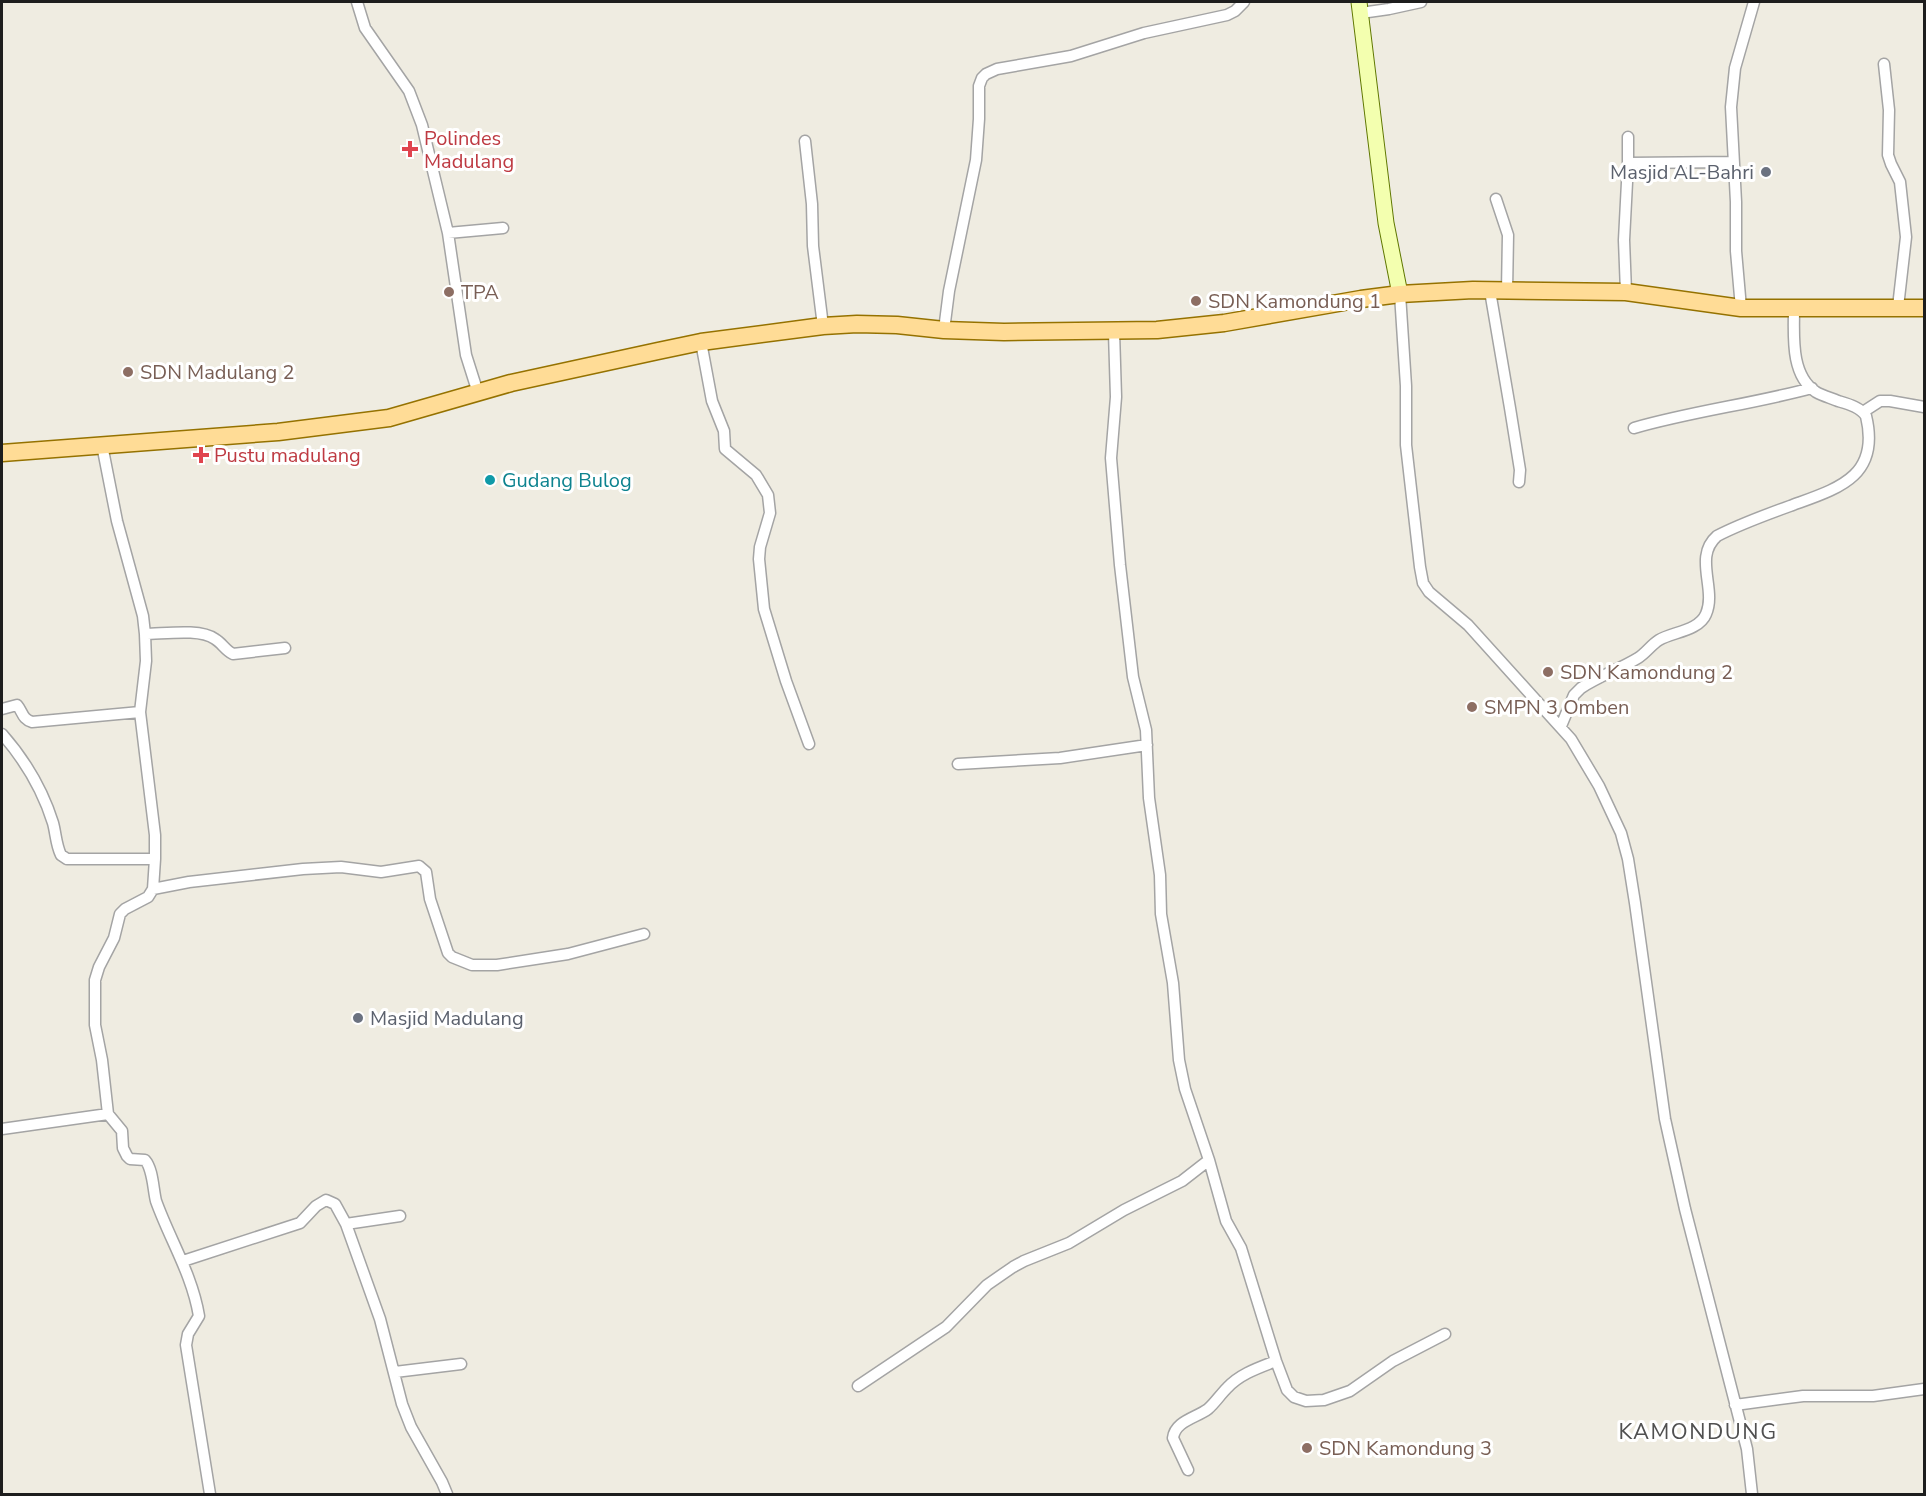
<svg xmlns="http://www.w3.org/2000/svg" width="1926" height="1496" viewBox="0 0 1926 1496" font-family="'Nunito Sans',sans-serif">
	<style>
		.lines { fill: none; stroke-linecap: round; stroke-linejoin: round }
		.street-casing { stroke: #a4a4a4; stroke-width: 13 }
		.secondary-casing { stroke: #5f7700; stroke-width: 17 }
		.primary-casing { stroke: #957200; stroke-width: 19 }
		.street { stroke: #fff; stroke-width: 10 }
		.secondary { stroke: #f3ffaf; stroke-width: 15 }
		.primary { stroke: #ffdc96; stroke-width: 16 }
		.health-dot { fill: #e0444e; stroke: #fff; stroke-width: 2 }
		.worship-dot { fill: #6b7280; stroke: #fff; stroke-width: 2 }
		.education-dot { fill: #8d6e63; stroke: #fff; stroke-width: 2 }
		.culture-dot { fill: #0f9aa8; stroke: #fff; stroke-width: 2 }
		.labels { text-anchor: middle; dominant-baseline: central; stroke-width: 6; stroke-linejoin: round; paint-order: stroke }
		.health-label { font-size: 20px; fill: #be3a42; stroke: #fff; text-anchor: start }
		.worship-label { font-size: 20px; fill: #5b616d; stroke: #fff; text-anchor: end }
		.education-label { font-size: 20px; fill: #785e54; stroke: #fff; text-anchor: start }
		.culture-label { font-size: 20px; fill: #0d838f; stroke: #fff; text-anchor: start }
		.quarter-label { font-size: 22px; letter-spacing: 1.5px; fill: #505050; stroke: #fff }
	</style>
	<rect width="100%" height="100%" fill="#efece1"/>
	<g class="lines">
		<g class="street-casing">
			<path id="street" d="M357,2L365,28L409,91L422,125L448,233L466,355L478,393
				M1361,13L1389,9L1421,2
				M1884,64L1889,110L1888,155L1891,164L1900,182L1906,237L1898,307
				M1628,137V163
				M805,141L812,204L813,246L823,326
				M1496,199L1508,235L1507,291
				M448,233L503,228
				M1490,291L1510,408L1520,470L1519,482
				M1626,292L1624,240L1628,163L1734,162
				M1400,294L1406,386V445L1420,567L1423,583L1429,592L1468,625L1571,739L1599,786L1621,833L1628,859L1635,903L1665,1119L1685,1209L1747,1449L1752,1494
				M1741,308L1736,251V202L1731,107L1735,68L1754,2
				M944,330L949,291L976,160L979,119V86L982,78L986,74L997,69L1071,56L1144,33L1227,15L1235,11L1244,2
				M1114,332L1116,397L1111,458L1120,565L1133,677L1146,730L1149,798L1160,875L1161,914L1173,983L1179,1060L1185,1089L1209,1160L1226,1221L1241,1248L1276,1361L1287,1390L1294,1397L1306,1401L1324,1400L1350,1391L1393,1361L1445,1334
				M701,342L712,401L724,431L725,449L756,475L768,495L770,513L760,547L759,559L764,609L786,681L809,744
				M1863,412L1880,401H1890L1924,407
				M1634,428C1693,411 1753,404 1812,388
				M102,445L117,521L143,616L145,634L146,661L140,712L155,835V859L153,889L148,897L125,909L120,914L114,938L99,967L95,980V1025L102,1060L108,1114L122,1131L123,1148L127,1156L130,1159L145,1160C153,1169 153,1189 156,1201C170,1240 192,1274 199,1316L188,1334L186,1345L210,1494
				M145,634C163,634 200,628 215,639C222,643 225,650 233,654L285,648
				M2,709L17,705C23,712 22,719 32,722L140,712
				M1561,726L1574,695L1581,688C1599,676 1620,669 1638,658C1646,653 1651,645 1659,640C1672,632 1699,631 1706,614C1717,589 1693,557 1717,536C1740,524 1765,515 1790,506C1836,489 1881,478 1866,416C1860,407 1848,404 1838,401C1831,398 1823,396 1816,392C1790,375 1794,335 1794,309
				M2,734C24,759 43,791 53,823C56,834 56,845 61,855L67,859H155
				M958,764L1060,758L1147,745
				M153,889L189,882L303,869L341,867L381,872L419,866L426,872L430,899L448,953L452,957L472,965H497L568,954L644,934
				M2,1129L108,1114
				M346,1224L400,1216
				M183,1261L300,1223L316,1206L326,1200L335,1204L346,1224L380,1319L402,1404L411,1427L442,1482L447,1494
				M395,1372L461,1364
				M858,1386L946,1327L987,1285L1013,1267L1024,1261L1069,1243L1124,1210L1182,1181L1209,1160
				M1735,1405L1803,1396H1873L1924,1389
				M1188,1470L1173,1438C1175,1421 1196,1418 1208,1409C1215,1403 1220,1395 1227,1388C1240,1374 1258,1368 1276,1361"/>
		</g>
		<g class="secondary-casing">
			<path id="secondary" d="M1359,2L1386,223L1400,294"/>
		</g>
		<g class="primary-casing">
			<path id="primary" d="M2,453L278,432L389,418L511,383L658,351L701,342L823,326L857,324L897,325L944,330L1004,332L1157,330L1224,323L1361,299L1400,294L1473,290L1626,292L1741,308H1924"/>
		</g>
		<use href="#street" class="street"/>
		<use href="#secondary" class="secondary"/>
		<use href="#primary" class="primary"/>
	</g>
	<g class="health-dot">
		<path d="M407 140h6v6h6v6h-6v6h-6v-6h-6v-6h6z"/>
		<path d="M198 446h6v6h6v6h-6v6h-6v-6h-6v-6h6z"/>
	</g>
	<g class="worship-dot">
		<circle cx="1766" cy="172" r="6"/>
		<circle cx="358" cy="1018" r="6"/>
	</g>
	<g class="education-dot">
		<circle cx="449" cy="292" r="6"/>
		<circle cx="1196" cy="301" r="6"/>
		<circle cx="128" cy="372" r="6"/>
		<circle cx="1548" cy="672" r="6"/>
		<circle cx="1472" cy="707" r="6"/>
		<circle cx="1307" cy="1448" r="6"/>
	</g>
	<circle class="culture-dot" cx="490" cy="480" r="6"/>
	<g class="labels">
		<g class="health-label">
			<text x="424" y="138">Polindes<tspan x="424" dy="23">Madulang</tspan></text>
			<text x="214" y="455">Pustu madulang</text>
		</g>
		<g class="worship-label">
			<text x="1754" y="172">Masjid AL-Bahri</text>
			<text x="370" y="1018" text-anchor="start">Masjid Madulang</text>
		</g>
		<g class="education-label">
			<text x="461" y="292">TPA</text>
			<text x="1208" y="301">SDN Kamondung 1</text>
			<text x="140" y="372">SDN Madulang 2</text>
			<text x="1560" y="672">SDN Kamondung 2</text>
			<text x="1484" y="707">SMPN 3 Omben</text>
			<text x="1319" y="1448">SDN Kamondung 3</text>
		</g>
		<g class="culture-label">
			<text x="502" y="480">Gudang Bulog</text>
		</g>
		<g class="quarter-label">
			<text x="1698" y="1432">KAMONDUNG</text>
		</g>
	</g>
	<rect width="1926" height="1496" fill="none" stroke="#1d1d1d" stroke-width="6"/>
</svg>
